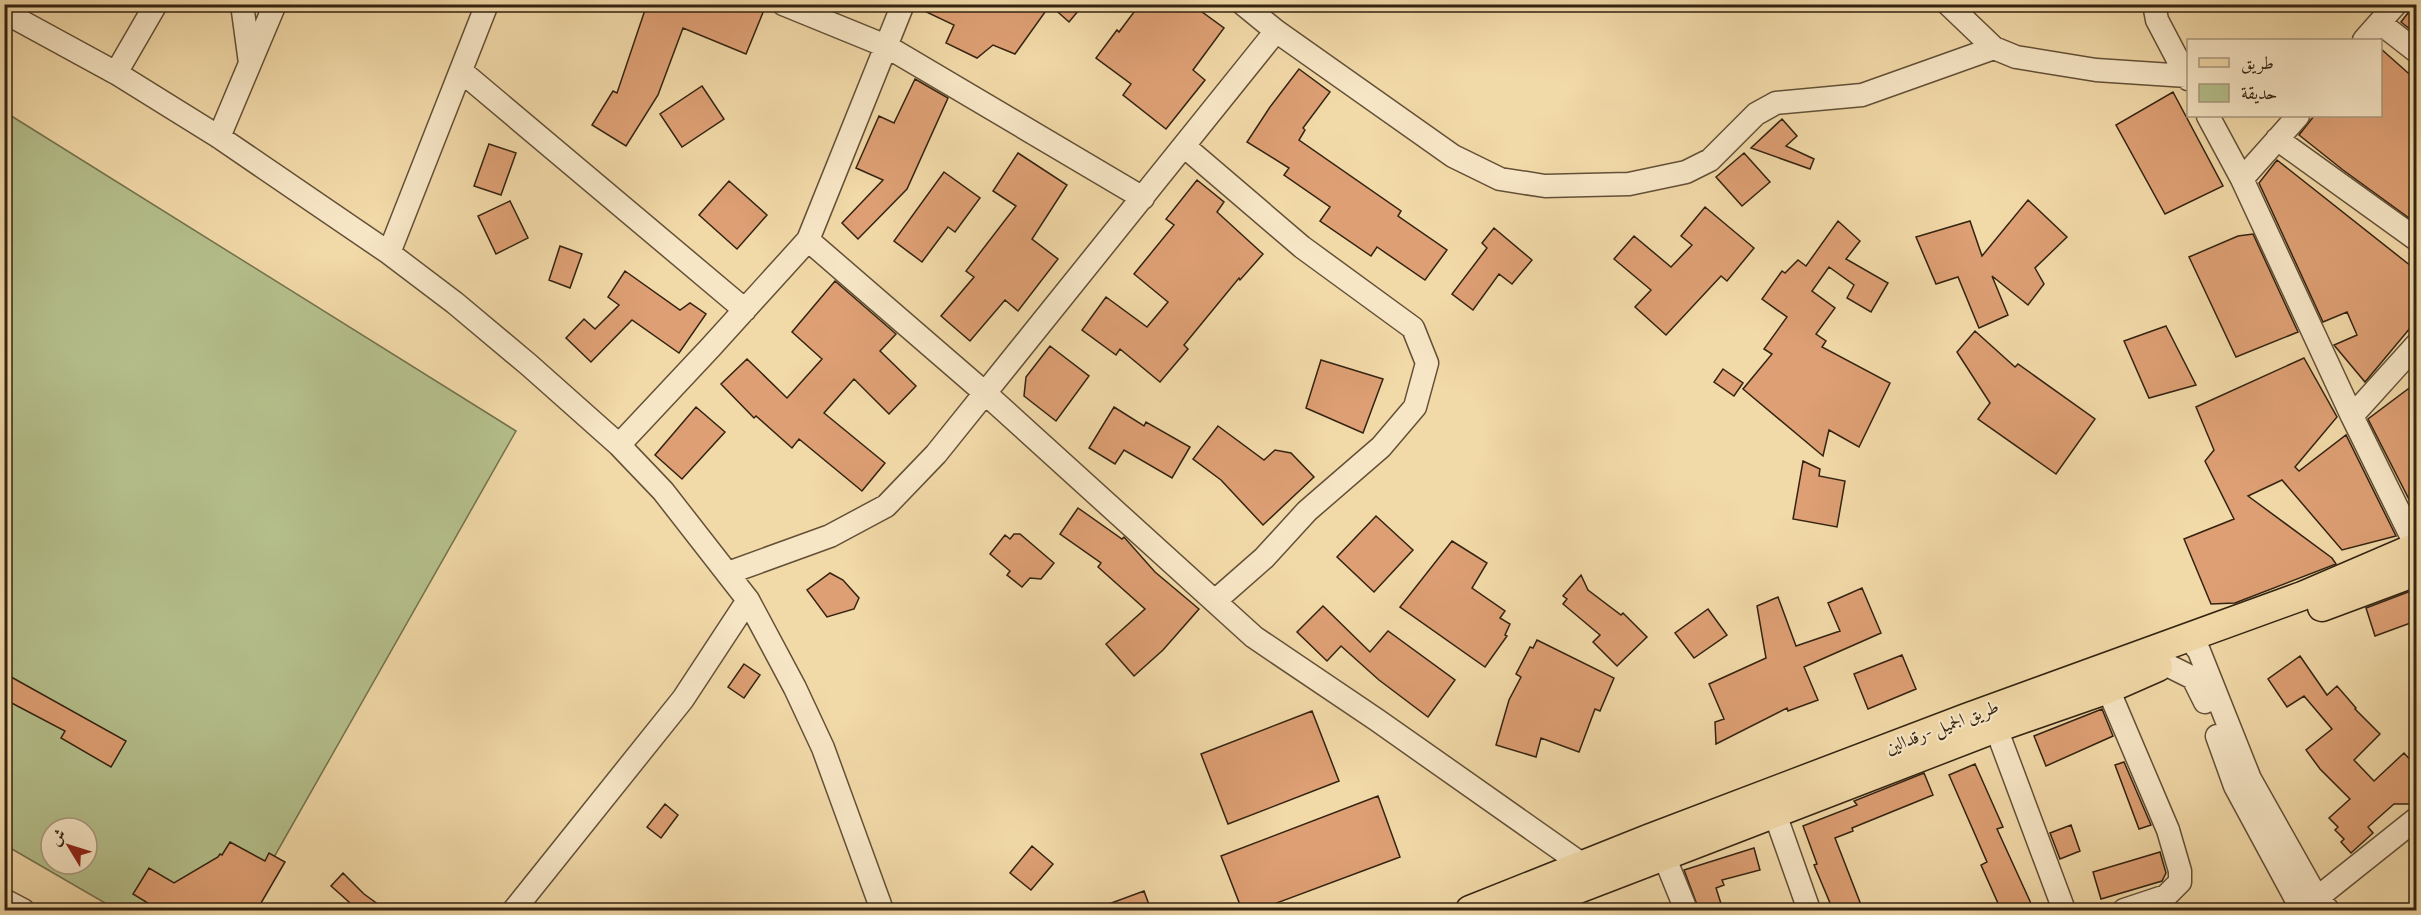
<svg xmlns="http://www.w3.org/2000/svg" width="2421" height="915" viewBox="0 0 2421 915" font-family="Alegreya,Amiri,serif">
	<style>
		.green { fill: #b5c08c; stroke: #74724e; stroke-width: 1.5; fill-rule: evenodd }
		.building { fill: #dd9f73; stroke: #332311; stroke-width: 1.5 }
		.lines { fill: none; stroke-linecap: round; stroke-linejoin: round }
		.minor-casing { stroke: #635037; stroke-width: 25 }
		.major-casing { stroke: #332311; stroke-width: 31 }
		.minor { stroke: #f7e6c6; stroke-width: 22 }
		.major { stroke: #f2d9a8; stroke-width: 28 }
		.labels { text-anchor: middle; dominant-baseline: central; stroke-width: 4.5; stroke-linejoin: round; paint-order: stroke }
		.street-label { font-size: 18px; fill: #332311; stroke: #f7e6c6 }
	</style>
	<rect width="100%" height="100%" fill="#f2d9a8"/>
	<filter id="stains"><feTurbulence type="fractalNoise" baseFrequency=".00333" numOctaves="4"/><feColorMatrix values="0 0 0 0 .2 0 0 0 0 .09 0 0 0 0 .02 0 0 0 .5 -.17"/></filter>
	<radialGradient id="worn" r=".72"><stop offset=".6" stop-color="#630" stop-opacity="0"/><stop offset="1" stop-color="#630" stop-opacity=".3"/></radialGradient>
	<path class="green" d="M5,112L516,431L244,910H117L5,845ZM51,828H87V864H51Z"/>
	<path class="building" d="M647,4H751L764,10L746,54L683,28L658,95L626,146L592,125L613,91L617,93Z
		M916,4H1084L1069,22L1050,5L1015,54L993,45L977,58L946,43L954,25L916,7Z
		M1140,4H1191L1224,28L1193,70L1205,80L1166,129L1123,95L1131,84L1096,58L1117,30L1119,32Z
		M2415,4H2416V34L2401,22Z
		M2380,48L2416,80V223L2343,170L2299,135L2314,116H2380Z
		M1299,69L1330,92L1303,128L1305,130L1299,140L1401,211L1398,216L1447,250L1425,280L1377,247L1371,256L1320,221L1330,207L1284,175L1289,168L1247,142L1270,107Z
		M915,79L948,98L907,189L858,239L842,223L883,180L856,168L879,116L894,123Z
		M702,86L724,119L682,147L660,114Z
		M2173,92L2223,186L2165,214L2116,125Z
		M1782,119L1797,136L1786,146L1814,159L1810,169L1751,148Z
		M489,144L516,153L501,195L474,186Z
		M1018,153L1067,185L1032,239L1058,259L1018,311L1005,300L970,341L941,316L974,277L966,271L1016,206L993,191Z
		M1744,153L1770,182L1742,206L1716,177Z
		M2277,160L2416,270V321L2365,382L2334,345L2357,335L2347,312L2323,322L2259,183Z
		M944,172L980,198L955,232L948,227L922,262L894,241Z
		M1197,180L1224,202L1217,212L1263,254L1240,280L1239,278L1184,345L1188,349L1160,382L1120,349L1116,355L1082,330L1106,297L1147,327L1168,302L1134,274L1174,225L1166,219Z
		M729,181L767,215L737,249L699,215Z
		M2028,200L2067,237L2035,268L2044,284L2028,305L1992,276L2008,315L1979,328L1958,277L1936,284L1916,237L1970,221L1982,256Z
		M510,201L528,238L496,254L478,216Z
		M1705,207L1754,248L1727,281L1721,276L1666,335L1635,307L1651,290L1614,259L1634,236L1671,267L1692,245L1681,236Z
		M1838,221L1860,241L1846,259L1888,283L1871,312L1847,298L1854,285L1829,267L1812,291L1835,308L1816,334L1826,341L1822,347L1890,383L1859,447L1829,430L1823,456L1743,389L1772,354L1764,349L1787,317L1762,299L1782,271L1785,273L1798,260L1806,266Z
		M1494,228L1532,260L1512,284L1499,274L1473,310L1452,294L1487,248L1482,243Z
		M2253,234L2298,332L2236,357L2189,257L2238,236Z
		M560,246L582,254L570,288L549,280Z
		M625,271L680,310L690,303L706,314L679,353L632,320L591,362L566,338L584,319L595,329L619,305L608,297Z
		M835,281L896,334L880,351L916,386L889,414L854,379L824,413L885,463L862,491L799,439L792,448L756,416L754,418L721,384L747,359L787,398L822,359L792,332Z
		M2166,326L2196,385L2149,398L2124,341Z
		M1975,331L2015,367L2018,364L2095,419L2056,474L1978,419L1990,403L1957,352Z
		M1050,346L1089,376L1056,421L1024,396L1026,377Z
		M2304,358L2337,417L2295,467L2299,471L2346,435L2396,536L2342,550L2282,480L2248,496L2332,558L2336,564L2235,603L2211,604L2184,539L2234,519L2205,461L2214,450L2196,407Z
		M1321,360L1383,379L1363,433L1306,408Z
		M1723,369L1743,383L1734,396L1714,382Z
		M2416,383V513L2368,419Z
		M696,407L725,432L682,479L655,455Z
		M1114,407L1144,426L1146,422L1190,447L1172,478L1124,450L1115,464L1089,448Z
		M1218,426L1264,460L1275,450L1291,453L1314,477L1263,525L1221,480L1193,459Z
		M1803,461L1820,469L1819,476L1845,481L1837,527L1793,519Z
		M1078,508L1122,539L1124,537L1155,572L1199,609L1163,650L1134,676L1106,644L1145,609L1098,567L1101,563L1060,534Z
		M1376,516L1413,550L1374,592L1337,557Z
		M1014,534H1020L1054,563L1041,579L1030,578L1022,587L1007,575L1010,571L990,554L1005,535L1010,539Z
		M1452,541L1487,563L1472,588L1505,611L1500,618L1510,624L1505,635L1507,636L1485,667L1400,607Z
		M830,573L843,580L859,598L854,609L827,617L807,590Z
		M1581,575L1588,590L1621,615L1623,613L1647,637L1617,666L1593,642L1600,635L1563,604L1567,599L1563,596Z
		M1862,588L1881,633L1804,667L1818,700L1788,711L1787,708L1716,744L1715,722L1724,719L1709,684L1766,658L1757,606L1778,597L1796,646L1840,631L1828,603Z
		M2416,589V621L2375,636L2366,608Z
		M1323,606L1370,652L1388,631L1455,680L1428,717L1379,680L1341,646L1327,661L1297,632Z
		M1708,609L1727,635L1694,658L1675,633Z
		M1537,640L1614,678L1600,711L1595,709L1579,752L1541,738L1536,757L1496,745L1509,700L1521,677L1516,674L1530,647L1533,648Z
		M1902,655L1916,689L1868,709L1854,674Z
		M2300,656L2327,695L2337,686L2356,708L2355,709L2380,734L2354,760L2374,781L2404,753L2416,766V796L2409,804H2394L2368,827L2373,833L2351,853L2341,842L2344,839L2335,830L2338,827L2329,818L2350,799L2320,769L2306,750L2332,729L2304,696L2287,707L2268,679Z
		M744,664L760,675L744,698L728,687Z
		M4,673L126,741L111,767L61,738L65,731L4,699Z
		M2102,709L2113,736L2046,766L2034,736Z
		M1312,711L1339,781L1228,824L1201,754Z
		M2124,762L2151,825L2139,829L2115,765Z
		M1975,764L2003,827L1997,829L2034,910H2001L1981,865L1987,862L1949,775Z
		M1924,773L1933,795L1852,828L1853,831L1835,838L1863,910H1833L1814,865L1817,864L1803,826L1857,805L1854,801Z
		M1378,796L1400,857L1258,910H1242L1221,856Z
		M665,804L678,815L661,838L647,827Z
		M2071,825L2080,851L2060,859L2050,833Z
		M230,842L265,861L269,853L285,862L257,910H159L133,894L149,868L174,883L218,857L220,854L222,855Z
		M1032,846L1053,864L1031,890L1010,873Z
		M1754,848L1760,870L1722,880L1724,885L1716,888L1723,910H1699L1684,870Z
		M2160,852L2166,873L2162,881L2101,899L2093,872Z
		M343,873L364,894L386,910H358L331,886Z
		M1144,891L1151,910H1095V909Z"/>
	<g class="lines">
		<g class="minor-casing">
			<path id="minor" d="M242,4L250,63
				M783,4L886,46L1143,198
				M1243,4L1276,31L1453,156L1500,179L1545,186L1629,184L1686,172L1710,160L1756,114L1776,103L1862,95L1994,48
				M1948,4L1994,48L2016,57L2096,70L2187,76
				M2154,4L2157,20L2188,79
				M4,12L116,73L219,137L389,253L455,303L529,365L619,445L663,491L748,600L795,688L823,748L882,910
				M2380,23L2416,51
				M2364,40L2396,4
				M461,71L745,310
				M116,73L156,4
				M2208,116L2242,179L2352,416L2416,546
				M219,137L275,4
				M2277,139L2416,239
				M1184,146L1302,247L1413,328L1427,363L1415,407L1381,447L1307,511L1264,558L1215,601
				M2242,179L2298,116
				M808,240L985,393L1254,637L1377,720L1583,865
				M389,253L487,4
				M2352,416L2416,345
				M619,445L710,348L808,240L903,4
				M728,573L830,536L886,506L936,454L1276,31
				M2188,637L2199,651L2250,779L2317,898L2328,910
				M2165,664L2193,678L2205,702
				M2108,689L2168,830L2180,871V882L2166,896L2124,910
				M1996,728L2064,910
				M2217,736L2235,786L2302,910
				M1775,814L1809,910
				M1664,856L1686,910
				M2317,898L2416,819
				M4,900L23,910
				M514,910L683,699L748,600"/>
		</g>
		<g class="major-casing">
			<path id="major" d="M2322,607L2416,572
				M1470,910L1648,839L1966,718L2302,596L2416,547
				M1531,910L1565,894L1664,856L1996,728L2108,689L2158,667"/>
		</g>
		<use href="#minor" class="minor"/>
		<use href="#major" class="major"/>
	</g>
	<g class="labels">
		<g class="street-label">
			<text transform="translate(1942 727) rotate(-21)">طريق الجميل -رقدالين</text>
		</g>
	</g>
	<rect width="2421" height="915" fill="none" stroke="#f2d9a8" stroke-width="24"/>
	<rect x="6" y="6" width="2409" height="903" fill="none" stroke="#332311" stroke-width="3"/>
	<rect x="12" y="12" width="2397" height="891" fill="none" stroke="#332311" stroke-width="1.5"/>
	<rect x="2187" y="39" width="195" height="78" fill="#f7e6c6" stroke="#a9987e" stroke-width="1.5"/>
	<rect x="2199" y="58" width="30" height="9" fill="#f2d9a8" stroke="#a9987e" stroke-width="1.5"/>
	<text x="2241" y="69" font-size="18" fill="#332311">طريق</text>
	<rect x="2199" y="84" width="30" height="18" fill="#b5c08c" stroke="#a9987e" stroke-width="1.5"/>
	<text x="2241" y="99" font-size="18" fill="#332311">حديقة</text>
	<g transform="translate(69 846) rotate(308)"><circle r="28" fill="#f7e6c6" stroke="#a9987e" stroke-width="1.5"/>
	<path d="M0-4.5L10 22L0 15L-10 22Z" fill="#8f2418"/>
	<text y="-9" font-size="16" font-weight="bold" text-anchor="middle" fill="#332311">ش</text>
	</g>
	<rect width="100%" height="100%" filter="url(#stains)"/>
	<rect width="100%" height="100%" fill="url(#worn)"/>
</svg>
